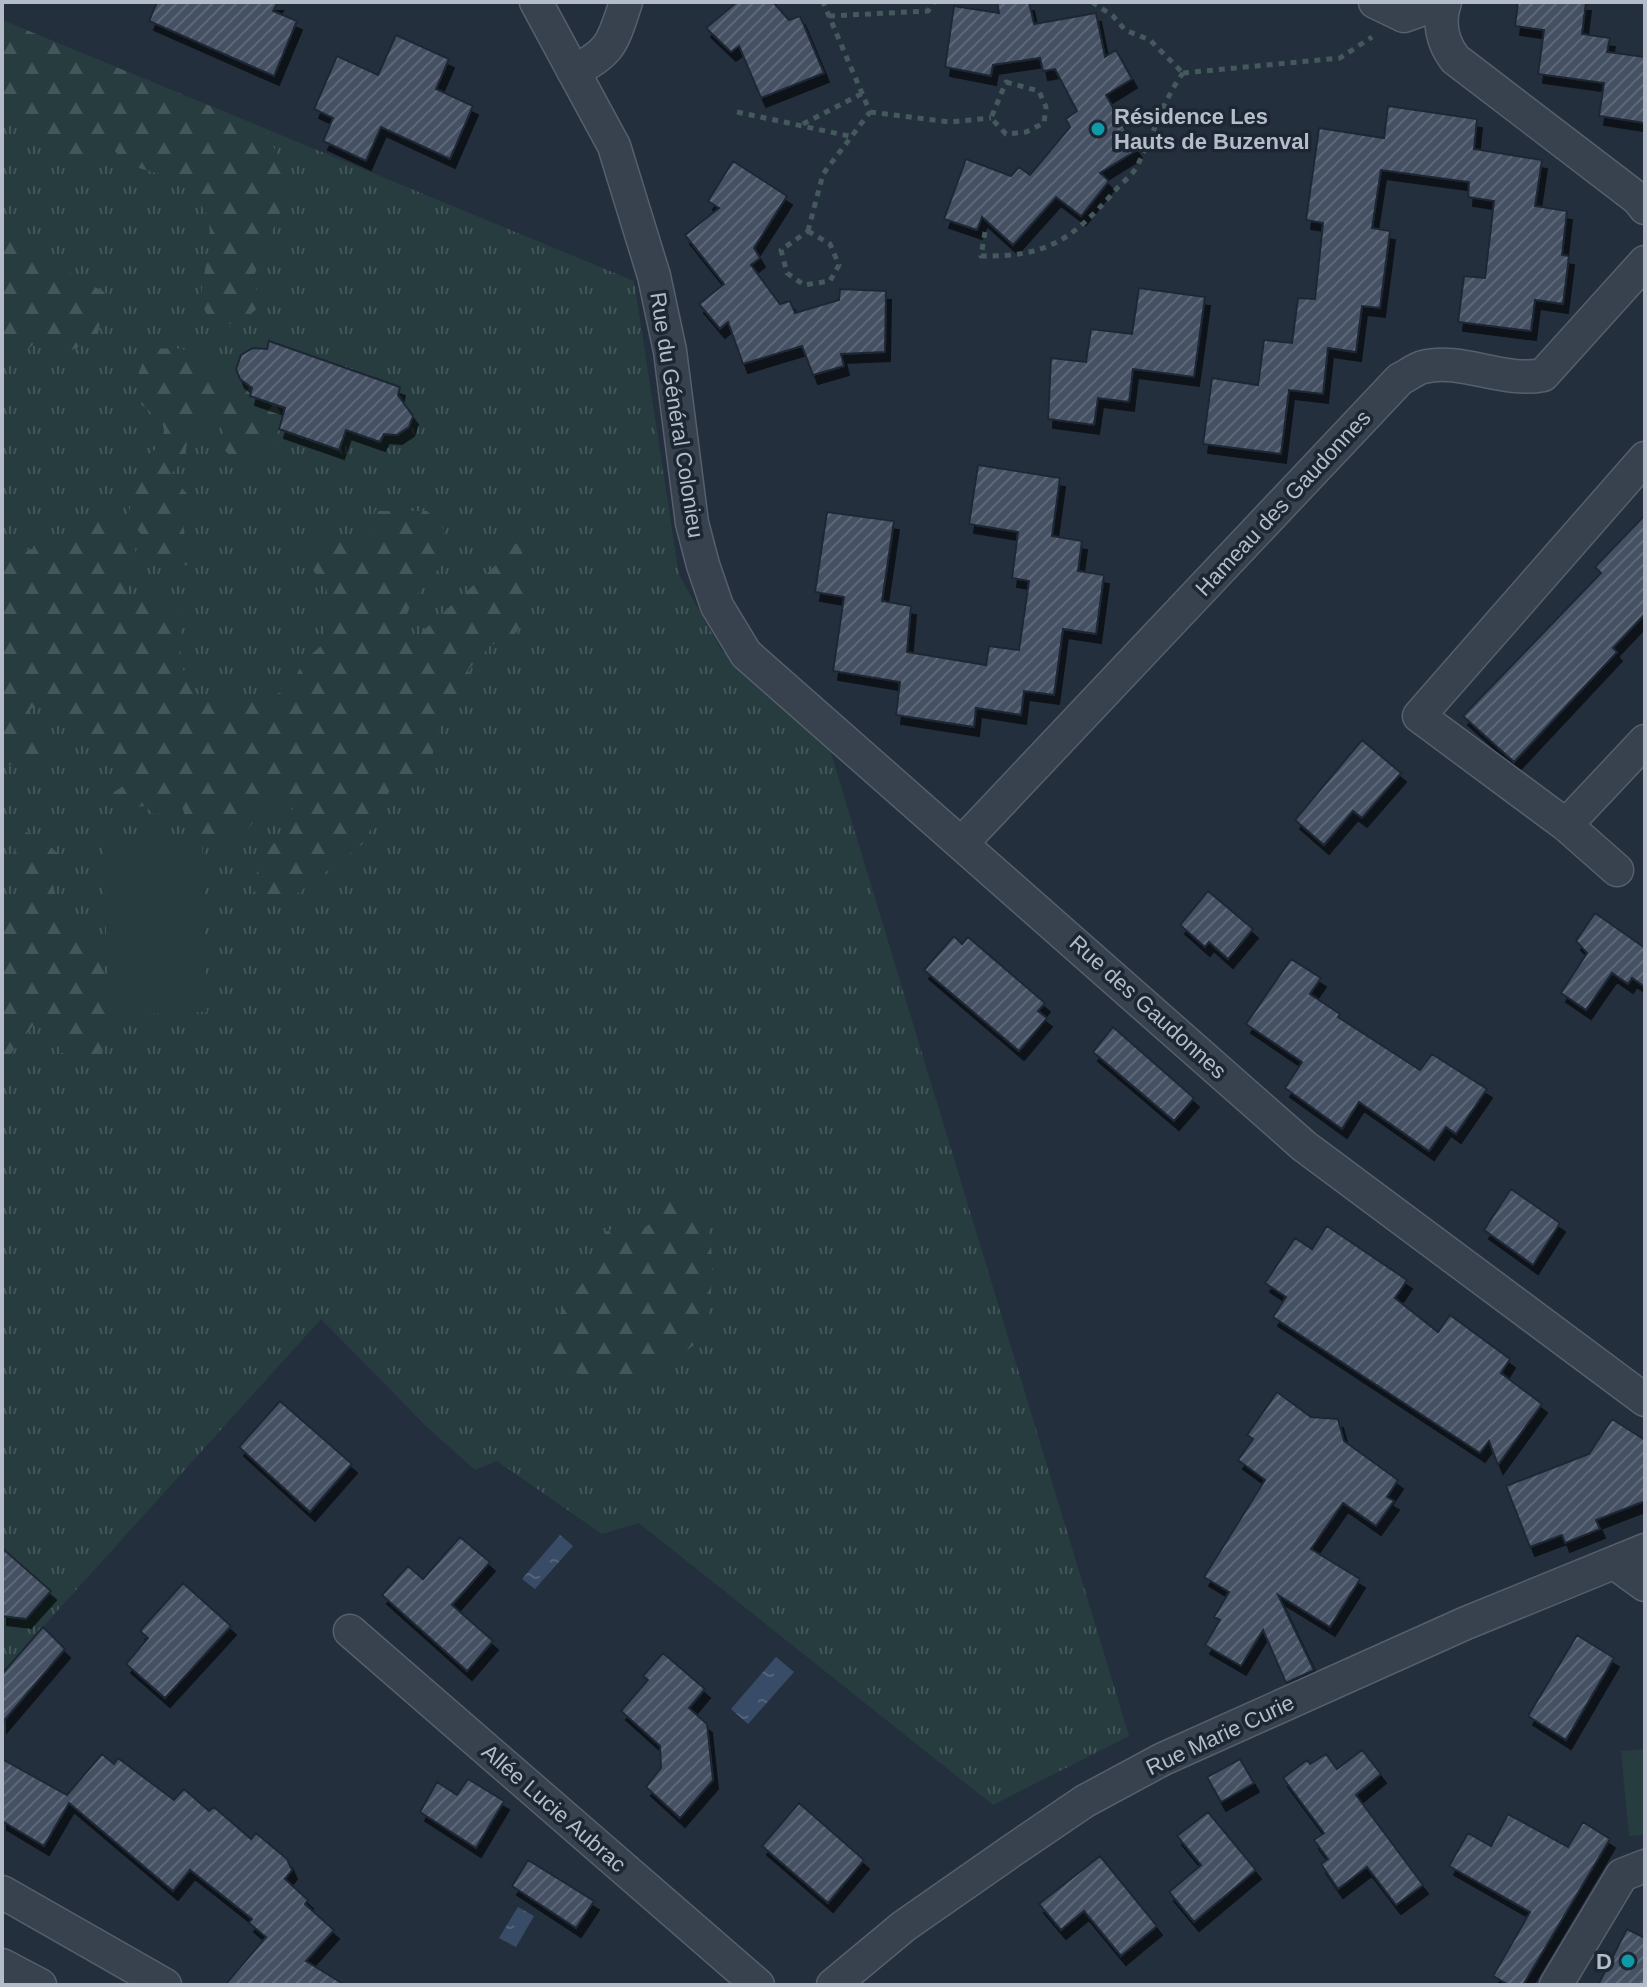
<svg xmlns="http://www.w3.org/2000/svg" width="1647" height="1987" viewBox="0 0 1647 1987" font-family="Helvetica,sans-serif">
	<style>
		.grass { fill: url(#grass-tufts) }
		.forest { fill: url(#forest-firs) }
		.pitch { fill: #263c3f }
		.water { fill: url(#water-ripples) }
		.building { fill: url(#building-hatch); stroke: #1f2835; stroke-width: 2; filter: url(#shadow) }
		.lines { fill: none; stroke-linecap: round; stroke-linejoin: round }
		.minor-casing { stroke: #565f6c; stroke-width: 35 }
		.path { stroke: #44595c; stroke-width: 5; stroke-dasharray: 6 6; stroke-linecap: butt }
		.minor { stroke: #38414e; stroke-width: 32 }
		.culture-dot { fill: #0f9aa8; stroke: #1d2633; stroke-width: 3 }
		.labels { text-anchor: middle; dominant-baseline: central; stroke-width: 7; stroke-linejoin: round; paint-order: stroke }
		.poi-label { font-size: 22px; font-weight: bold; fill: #b4bcc9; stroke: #1d2633; text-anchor: start }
		.street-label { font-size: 22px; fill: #b4bcc9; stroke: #1d2633 }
	</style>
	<defs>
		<pattern id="grass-tufts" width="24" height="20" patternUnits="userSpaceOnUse" patternTransform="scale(2)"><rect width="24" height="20" fill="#263c3f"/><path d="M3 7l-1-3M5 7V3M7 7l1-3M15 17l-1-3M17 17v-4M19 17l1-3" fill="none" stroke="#435659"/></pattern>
		<pattern id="forest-firs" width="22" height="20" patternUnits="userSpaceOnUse" patternTransform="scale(2)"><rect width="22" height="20" fill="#263c3f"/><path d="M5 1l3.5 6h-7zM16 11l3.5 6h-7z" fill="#435659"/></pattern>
		<pattern id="water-ripples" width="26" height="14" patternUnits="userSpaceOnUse" patternTransform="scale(2)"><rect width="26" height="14" fill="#394c67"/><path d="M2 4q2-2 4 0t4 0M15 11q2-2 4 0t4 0" fill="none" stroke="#53647b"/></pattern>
		<pattern id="building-hatch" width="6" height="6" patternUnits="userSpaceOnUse" patternTransform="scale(2)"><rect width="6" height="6" fill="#455162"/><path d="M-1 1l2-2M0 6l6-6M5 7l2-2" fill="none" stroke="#5d6877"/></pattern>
		<filter id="shadow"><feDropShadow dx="5" dy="9" stdDeviation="0" flood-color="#0009"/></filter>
	</defs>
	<rect width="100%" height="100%" fill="#242f3e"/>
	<path class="grass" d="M2,20L634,281L679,575L722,651L827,740L1129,1736L993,1805L639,1523L602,1534L497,1461L475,1470L427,1427L321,1319L2,1672Z"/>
	<path class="forest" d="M2,20L266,129L287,179L281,210L254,276L259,307L237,326L208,317L200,300L210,240L209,218L194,194L163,175L128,165L112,148C60,166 41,150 11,108L2,111Z
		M2,236L106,293L97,339L69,351L36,342L17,359L2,352Z
		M176,348C198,351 213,361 227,379H240L252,388L251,396L285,408C275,442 276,453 240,464L222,448L224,428L207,418L189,425L185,459L165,480L173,478L199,507L183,523L189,564L168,571L151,564L146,542L128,515L143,458L160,446L164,431L162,421L138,402L137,377L148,349Z
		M375,511H427L442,526L449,554C434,579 414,590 406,618L415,638L496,565L502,536L520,546C532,584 531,596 517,632L490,646L468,670L473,684L442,720L431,760L389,792L364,843L282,905L254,891L259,860L276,841L295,804L272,800L241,837L213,840L188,826L181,803L156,815L144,806L121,809L107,797L123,786L109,746L38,703L29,711L38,732L65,757L2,766L4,562L106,514C149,535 136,564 123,601L145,597L177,604C190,644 168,652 196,696L235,706L269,698L289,688L304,661L322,645L327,615V589L310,566L301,543L318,540L361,542L371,531Z
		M22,829L64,857L52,882L64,925C71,929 81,933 87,938C114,965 116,1028 99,1059L82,1060L60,1052L52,1025L39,1018L6,1060L2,1058V904L17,900C21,869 8,856 22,829Z
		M655,1195H674L701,1205C718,1243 712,1294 706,1335L678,1358L618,1386L553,1366L537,1345L584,1281L605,1232L629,1224L641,1230L651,1223Z"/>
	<path class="pitch" d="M202,838L207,1012L108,1015L104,840Z
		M1645,1749V1835L1629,1836L1621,1751Z"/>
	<path class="water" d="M560,1535L573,1546L535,1589L522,1579Z
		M776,1657L794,1672L748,1724L731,1709Z
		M518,1907L534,1916L516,1947L499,1938Z"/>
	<path class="building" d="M157,2H278L273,11L297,21L274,76L149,21Z
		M737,2H773L789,20L800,16L824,73L761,98L739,46L731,52L706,28Z
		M997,2H1029L1034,24L1096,13L1105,57L1116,50L1132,79L1106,95L1137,150L1100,173L1109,181L1081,216L1056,197L1013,245L982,217L977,230L944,219L966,159L1011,176L1019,167L1030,175L1070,127L1066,119L1077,111L1055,69L1043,71L1040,58L993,65L991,76L945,67L954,6L999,13Z
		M1518,2H1586L1582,34L1610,38L1607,52L1645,57V123L1599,116L1604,83L1538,74L1544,30L1515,26Z
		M396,35L449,59L436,89L473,106L450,159L381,127L366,161L323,141L333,118L314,109L337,56L378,75Z
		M1388,106L1477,119L1474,149L1542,160L1535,206L1567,211L1562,255L1569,256L1563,304L1535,300L1531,331L1458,322L1464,276L1485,278L1494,201L1468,197L1469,182L1381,170L1372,228L1390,231L1380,308L1362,306L1356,352L1328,348L1323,394L1289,390L1281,454L1203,444L1212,378L1258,385L1264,340L1292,343L1298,298L1315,299L1323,223L1306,220L1319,128L1384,138Z
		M733,161L787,196L754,248L760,258L751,265L780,304L790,301L795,313L839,300L840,289L886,291L885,352L841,354L844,366L813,375L802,346L743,364L728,322L720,329L699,304L724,284L685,235L719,208L708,201Z
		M1139,288L1205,297L1194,377L1133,369L1129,402L1098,398L1094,425L1048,419L1051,358L1086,362L1091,329L1132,334Z
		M269,341L400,387L398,395L413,416L409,427L397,435L384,434L380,442L346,430L339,450L279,429L285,408L250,396L252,388L240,379L236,369L241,355L253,348L267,349Z
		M978,465L1060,478L1052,536L1082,541L1078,571L1104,575L1096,634L1063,629L1054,695L1024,691L1021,715L976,708L974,727L896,715L900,682L833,671L844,597L815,592L827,512L894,521L882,601L911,606L907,652L986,665L989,646L1019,650L1029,581L1012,578L1018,532L969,524Z
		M1645,515V614L1613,648L1617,652L1514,762L1463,716L1601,573L1595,567Z
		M1362,740L1401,773L1362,818L1353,811L1324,845L1295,820Z
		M1208,891L1253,929L1228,959L1209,942L1205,947L1180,925Z
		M1595,913L1645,948V987L1632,978L1628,984L1612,973L1586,1010L1561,993L1587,953L1576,941Z
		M954,936L962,944L968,937L1045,1003L1038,1011L1047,1018L1019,1051L924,970Z
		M1291,959L1321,978L1310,994L1340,1014L1338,1017L1420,1070L1432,1054L1487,1089L1456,1134L1446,1127L1429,1151L1359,1102L1342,1129L1285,1088L1302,1062L1246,1024Z
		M1113,1027L1194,1098L1174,1121L1093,1052Z
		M1511,1189L1560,1223L1533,1265L1484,1230Z
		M1327,1226L1407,1280L1395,1298L1438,1332L1450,1315L1510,1359L1501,1373L1542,1404L1498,1465L1489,1441L1480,1453L1273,1317L1286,1297L1265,1283L1295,1238L1312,1249Z
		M1277,1392L1311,1417L1338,1419L1344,1441L1398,1480L1387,1497L1394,1501L1376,1526L1343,1503L1311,1549L1360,1579L1330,1627L1278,1595L1314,1670L1286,1683L1263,1630L1241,1666L1205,1645L1220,1620L1214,1617L1229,1592L1204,1577L1265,1480L1238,1460L1253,1439L1247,1435Z
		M280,1401L352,1464L310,1512L239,1447Z
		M1612,1419L1645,1440V1501L1596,1520L1600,1529L1565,1543L1562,1535L1530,1547L1506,1486L1589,1454Z
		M460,1537L490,1562L452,1605L493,1641L467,1671L382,1595L408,1566L423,1579Z
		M2,1548L51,1591L26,1619L2,1616Z
		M183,1583L231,1626L165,1698L126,1664L148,1638L140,1631Z
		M43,1627L65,1649L2,1723V1674Z
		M1577,1635L1614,1658L1566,1740L1528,1716Z
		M663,1653L705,1689L689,1708L707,1724L713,1780L680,1818L646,1787L661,1768L660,1746L621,1711L648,1680L643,1676Z
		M1362,1750L1381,1774L1356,1795L1423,1885L1396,1905L1367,1867L1338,1889L1321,1864L1328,1859L1314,1840L1324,1833L1283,1778L1307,1760L1310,1764L1326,1754L1337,1769Z
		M102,1754L114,1764L118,1758L174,1800L184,1789L209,1811L214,1807L251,1839L256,1833L287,1859L292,1870L285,1879L308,1900L305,1904L334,1930L306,1961L345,1985H225L266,1937L249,1923L252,1919L190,1870L173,1891L69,1803L44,1846L2,1821V1759L67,1795Z
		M1240,1759L1254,1783L1221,1802L1207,1777Z
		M468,1779L504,1801L476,1848L420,1812L437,1782L457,1795Z
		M799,1803L864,1860L828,1903L762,1846Z
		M1208,1812L1256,1870L1194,1922L1169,1892L1201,1865L1177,1836Z
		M1508,1814L1568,1847L1583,1822L1610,1839L1523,1985H1509L1493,1976L1530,1912L1449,1866L1468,1833L1491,1846Z
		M1100,1856L1157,1926L1121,1956L1084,1911L1061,1930L1039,1904Z
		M528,1860L594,1901L576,1928L512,1886Z
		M1627,1929L1645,1938V1985H1598Z"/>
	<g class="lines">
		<g class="minor-casing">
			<path id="minor" d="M536,2L614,146L654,276L670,351L692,523L703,565L717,606L746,654L1304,1146L1645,1400
				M1375,2L1404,16L1443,2
				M1445,2C1438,22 1442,42 1455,59L1638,199L1645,208
				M573,71C612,53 613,41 626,2
				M1645,458L1419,716L1566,825L1645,741
				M1566,825L1617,870
				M962,843L1400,379C1407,376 1415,369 1423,367C1461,357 1503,383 1543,375L1645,262
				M1616,1564L1645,1585
				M350,1631L758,1985
				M2,1892L165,1985
				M2,1965L40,1985
				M833,1985L904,1926L1010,1852L1085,1801L1163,1759L1466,1623L1645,1550
				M1556,1985L1622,1875L1645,1866"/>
		</g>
		<path class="path" d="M1092,2L1113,16L1125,30L1150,40L1183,73
			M829,16L928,11L934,2
			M1183,73L1340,58L1372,37
			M1006,82L1039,91L1046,107L1044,123L1026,132L1006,134L991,118Z
			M737,112L849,136
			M870,112L950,122L991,118
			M803,124L863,93
			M808,231L823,174L870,112L823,2
			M808,231L830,244L839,265L830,281L804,285L787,273L781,250Z
			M985,232L981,256C1047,257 1071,240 1113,193C1119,185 1128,179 1134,171C1153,139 1161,103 1183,73"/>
		<use href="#minor" class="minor"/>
	</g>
	<g class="culture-dot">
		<circle cx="1098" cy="129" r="8"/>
		<circle cx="1628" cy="1961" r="8"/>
	</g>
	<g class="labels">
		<g class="poi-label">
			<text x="1114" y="116">Résidence Les<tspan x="1114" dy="25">Hauts de Buzenval</tspan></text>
			<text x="1612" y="1961" text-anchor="end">D</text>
		</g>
		<g class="street-label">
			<text transform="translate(677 415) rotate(81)">Rue du Général Colonieu</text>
			<text transform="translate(1283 503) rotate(-47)">Hameau des Gaudonnes</text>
			<text transform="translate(1148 1007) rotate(42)">Rue des Gaudonnes</text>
			<text transform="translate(1220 1735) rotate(-25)">Rue Marie Curie</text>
			<text transform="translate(554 1808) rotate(41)">Allée Lucie Aubrac</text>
		</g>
	</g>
	<rect width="1647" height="1987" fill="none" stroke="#b4bcc9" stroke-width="8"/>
</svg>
